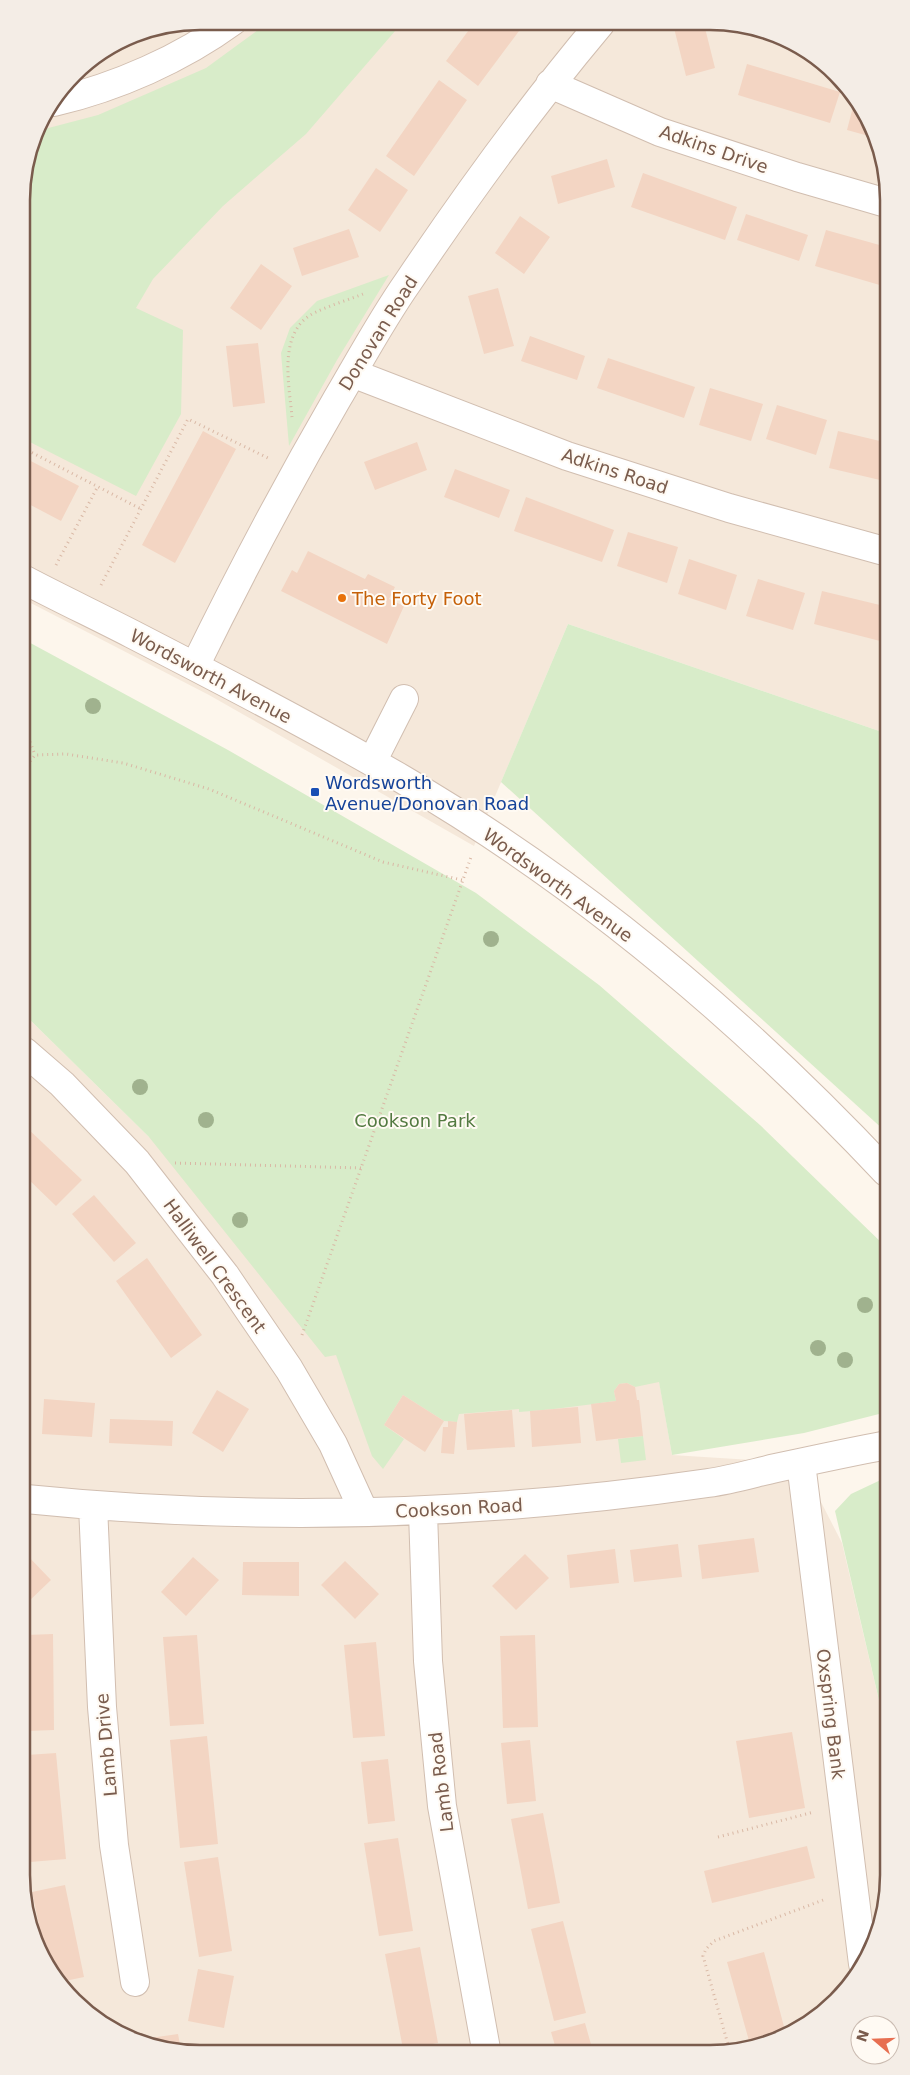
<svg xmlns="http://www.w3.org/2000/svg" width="910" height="2075" viewBox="0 0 910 2075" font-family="'DejaVu Sans',sans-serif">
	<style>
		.residential { fill: #f5e8da }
		.green { fill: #d8ecc9 }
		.building { fill: #f3d5c3 }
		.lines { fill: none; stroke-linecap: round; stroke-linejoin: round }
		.minor-casing { stroke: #d1beb0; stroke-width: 30 }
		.path { stroke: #d9b8a5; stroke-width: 3; stroke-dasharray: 1 4; stroke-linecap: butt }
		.minor { stroke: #fff; stroke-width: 28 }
		.tree { fill: #a0b28e }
		.food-dot { fill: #e8710a; stroke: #fffaf3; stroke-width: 2 }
		.transit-dot { fill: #1a4fb4; stroke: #fffaf3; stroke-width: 2 }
		.labels { text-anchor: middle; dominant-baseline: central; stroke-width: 4; stroke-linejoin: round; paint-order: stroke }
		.street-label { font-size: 18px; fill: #7a5c4d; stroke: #fffaf3 }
		.food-label { font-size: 18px; fill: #c56008; stroke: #fffaf3; text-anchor: start }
		.transit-label { font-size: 18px; fill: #164399; stroke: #fffaf3; text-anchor: start }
		.park-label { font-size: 18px; fill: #537a41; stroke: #fffaf3 }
		.rim { fill: none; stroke: #7a5c4d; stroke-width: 2.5 }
	</style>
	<rect width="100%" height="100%" fill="#fdf6ec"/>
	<path class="residential" d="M200,21L745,25L828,66L865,110L883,153L885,733L568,624L474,846L209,695L23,599L22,188L40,121L82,66L132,35Z
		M24,1014L149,1137L646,1306L672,1455L801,1463L842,1543L888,1739V1887L875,1943L852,1984L810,2023L757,2048L165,2050L82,2009L45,1965L27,1922Z"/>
	<path class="green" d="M269,22L402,23L306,134L223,206L153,279L136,308L183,330L181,414L136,496L22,438V188L37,131L98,115L206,68Z
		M389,275L337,360L289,446L281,353L290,328L317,301Z
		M568,624L885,733L886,1132L501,782Z
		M23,639L228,750L476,893L599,985L760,1125L886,1247L887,1412L804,1433L672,1455L659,1382L635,1387L627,1383L619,1384L614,1391L616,1401C583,1405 553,1410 519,1412V1409L459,1414L457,1422L444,1421L403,1395L384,1425L404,1439L383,1469L372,1456L336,1355L325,1357L149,1137L24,1014Z
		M643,1436L646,1460L621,1463L618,1439Z
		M887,1477L888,1739L835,1511L851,1494Z"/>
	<path class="building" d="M474,23H525L478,86L446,61Z
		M673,24H704L715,68L686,76Z
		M747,64L840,92L830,123L738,95Z
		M439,80L467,100L414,176L386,156Z
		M855,99L865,110L876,138L847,130Z
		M607,159L615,187L558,204L551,176Z
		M376,168L408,190L380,232L348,210Z
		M643,173L737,207L725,240L631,207Z
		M746,214L808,235L799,261L737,240Z
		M520,216L550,237L524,274L495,253Z
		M349,229L359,257L302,276L293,248Z
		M826,230L883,246V286L815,266Z
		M261,264L292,286L261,330L230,308Z
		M498,288L514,346L484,354L468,296Z
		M530,336L585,356L577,380L521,361Z
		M258,343L265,403L233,407L226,346Z
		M608,358L695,387L684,418L597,388Z
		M710,388L763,404L751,441L699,425Z
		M777,405L827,420L816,455L766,439Z
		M203,431L236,449L175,563L142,545Z
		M838,431L884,442V465L880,480L829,468Z
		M417,442L427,470L375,490L364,462Z
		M23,457L79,486L61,521L23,501Z
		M455,469L510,490L499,518L444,497Z
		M526,497L614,530L602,562L514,531Z
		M628,532L678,547L667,583L617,566Z
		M308,551L365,579L368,574L395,587L389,599L404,606L387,644L281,591L292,570L297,573Z
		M689,559L737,575L726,610L678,594Z
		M758,579L805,593L793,630L746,616Z
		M822,591L884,606V642L814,624Z
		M25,1126L82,1180L56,1206L25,1176Z
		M94,1195L136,1243L114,1262L72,1214Z
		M147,1258L202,1335L171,1358L116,1281Z
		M627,1383L635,1387L637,1400H639L643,1436L596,1441L591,1404L616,1401L614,1391L619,1384Z
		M217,1390L249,1409L223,1452L192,1433Z
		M403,1395L444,1421L425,1452L384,1425Z
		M44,1399L95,1403L92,1437L42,1434Z
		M578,1407L581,1443L532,1447L530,1411Z
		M512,1410L515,1447L467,1450L464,1414Z
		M110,1419L173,1421L172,1446L109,1443Z
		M448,1421L457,1422L454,1454L441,1453L443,1427H448Z
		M754,1538L759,1572L702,1579L698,1545Z
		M678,1544L682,1577L634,1582L630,1550Z
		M615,1549L619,1583L570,1588L567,1555Z
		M26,1554L51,1580L26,1604Z
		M525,1554L549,1578L516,1610L492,1586Z
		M193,1557L219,1580L186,1616L161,1592Z
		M345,1561L379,1594L355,1619L321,1585Z
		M243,1562H299V1596L242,1595Z
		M53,1634L54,1730L27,1731L26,1635Z
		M197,1635L204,1724L170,1726L163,1637Z
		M535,1635L538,1727L503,1728L500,1636Z
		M376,1642L385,1736L353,1738L344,1645Z
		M792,1732L805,1808L749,1818L736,1741Z
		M207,1736L218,1844L180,1848L170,1740Z
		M530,1740L536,1801L507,1804L501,1743Z
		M56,1753L66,1859L30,1862L27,1827V1755Z
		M388,1759L395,1821L368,1824L361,1762Z
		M543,1813L560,1903L528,1909L511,1819Z
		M398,1838L413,1931L379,1936L364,1843Z
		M807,1846L815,1878L712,1903L704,1871Z
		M218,1857L232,1951L199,1957L184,1862Z
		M65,1885L84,1977L60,1982L48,1968L32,1892Z
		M563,1921L586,2013L554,2021L531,1929Z
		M420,1947L438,2043L403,2049L385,1954Z
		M764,1952L786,2034L757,2048H751L727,1962Z
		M198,1969L234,1976L224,2028L188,2021Z
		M585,2023L592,2048L556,2049L551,2032Z
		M178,2034L181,2050H165L143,2039Z"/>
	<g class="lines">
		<g class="minor-casing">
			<path id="minor" d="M550,84L660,132L797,177L883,202
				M54,102C117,87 181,59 233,21
				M352,373L567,456L729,508L884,551
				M23,579C59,598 95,615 132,634C223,681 314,728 402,779C582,884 744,1021 886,1172
				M195,666C239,576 286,487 337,399C360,360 382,319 408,282C468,193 531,106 600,24
				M372,762L404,699
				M25,1052L62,1084L137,1162L225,1275L289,1369L333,1444L364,1512
				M801,1463L863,1964
				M26,1499C253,1522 482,1516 708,1483C731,1480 754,1473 776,1468C813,1460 850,1452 887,1445
				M93,1506L102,1707L114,1845L135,1982
				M423,1512L428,1661L442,1806L486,2049"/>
		</g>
		<path class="path" d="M292,417C289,383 277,330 316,312C331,305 348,300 363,294
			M23,448L141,509
			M56,565L98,486
			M101,585L188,419L270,459
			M23,723L35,755
			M24,769L35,755L66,754L123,763L209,789L383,862L462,880
			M175,1163L362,1168
			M302,1335L471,857
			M718,1837L814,1812
			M729,2048L703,1956L706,1949L714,1941L826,1899"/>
		<use href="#minor" class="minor"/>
	</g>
	<g class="tree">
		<circle cx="93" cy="706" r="8"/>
		<circle cx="491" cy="939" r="8"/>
		<circle cx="140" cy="1087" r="8"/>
		<circle cx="206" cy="1120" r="8"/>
		<circle cx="240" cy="1220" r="8"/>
		<circle cx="865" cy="1305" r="8"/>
		<circle cx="818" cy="1348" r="8"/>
		<circle cx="845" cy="1360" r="8"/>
	</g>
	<circle class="food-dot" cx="342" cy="598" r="5"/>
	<rect class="transit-dot" x="310" y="787" width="10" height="10" rx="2.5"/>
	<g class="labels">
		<g class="street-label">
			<text transform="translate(714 149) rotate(19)">Adkins Drive</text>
			<text transform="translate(378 333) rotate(-58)">Donovan Road</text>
			<text transform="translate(615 471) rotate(18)">Adkins Road</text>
			<text transform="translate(211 676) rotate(28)">Wordsworth Avenue</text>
			<text transform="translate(558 885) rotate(36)">Wordsworth Avenue</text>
			<text transform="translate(215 1266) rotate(54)">Halliwell Crescent</text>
			<text transform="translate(459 1508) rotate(-3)">Cookson Road</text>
			<text transform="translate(831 1714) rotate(83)">Oxspring Bank</text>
			<text transform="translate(106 1745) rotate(-95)">Lamb Drive</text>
			<text transform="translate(441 1782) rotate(-97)">Lamb Road</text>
		</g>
		<g class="food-label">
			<text x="352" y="598">The Forty Foot</text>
		</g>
		<g class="transit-label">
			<text x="325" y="782">Wordsworth<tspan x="325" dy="21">Avenue/Donovan Road</tspan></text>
		</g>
		<g class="park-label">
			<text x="415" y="1120">Cookson Park</text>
		</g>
	</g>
	<path d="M0 0H910V2075H0ZM200 30H710A170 170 0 0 1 880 200V1875A170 170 0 0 1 710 2045H200A170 170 0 0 1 30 1875V200A170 170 0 0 1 200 30Z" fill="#f4ede6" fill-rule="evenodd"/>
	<path class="rim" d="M200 30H710A170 170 0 0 1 880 200V1875A170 170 0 0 1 710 2045H200A170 170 0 0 1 30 1875V200A170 170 0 0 1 200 30Z"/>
	<g transform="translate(875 2040) rotate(289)"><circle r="24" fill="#fffaf3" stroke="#cabbb1"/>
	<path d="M0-4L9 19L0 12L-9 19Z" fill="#e76f51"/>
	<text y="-8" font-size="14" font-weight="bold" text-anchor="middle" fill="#7a5c4d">N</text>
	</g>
</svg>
